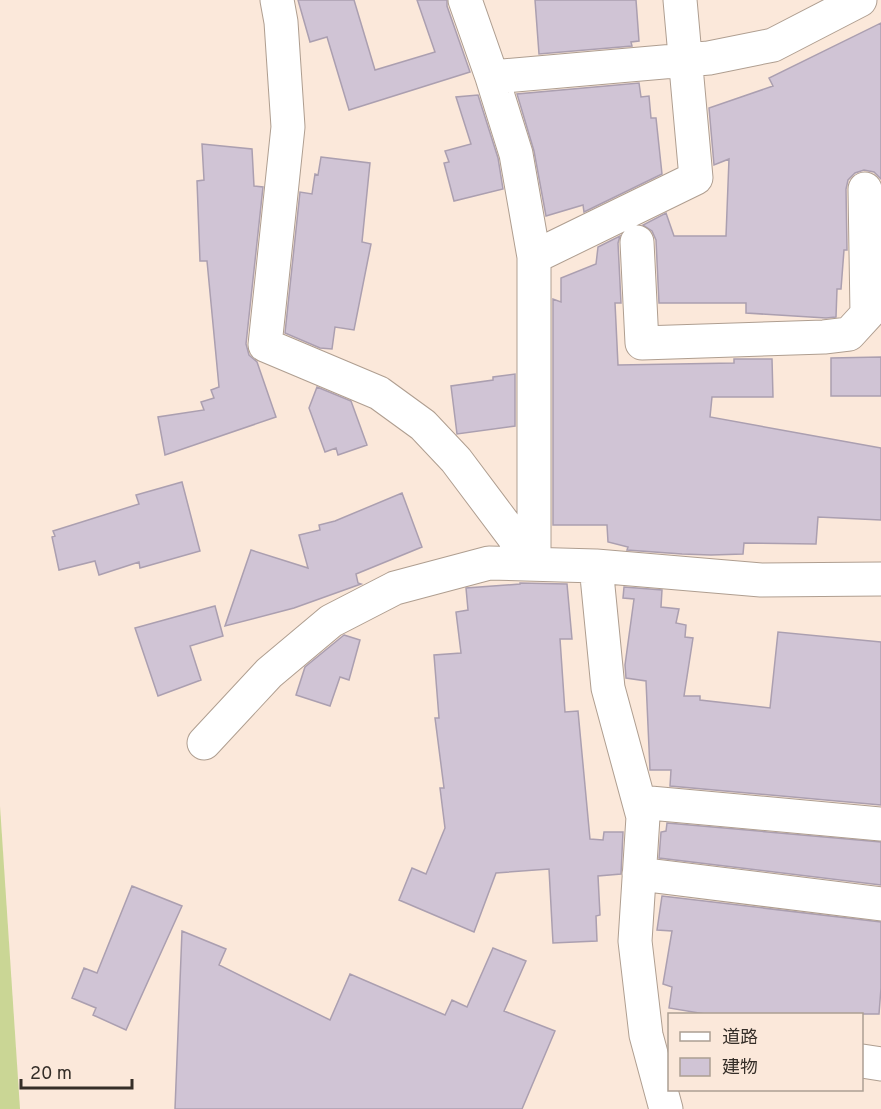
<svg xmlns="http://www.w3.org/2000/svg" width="881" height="1109" viewBox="0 0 881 1109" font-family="Overpass,'Noto Sans JP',sans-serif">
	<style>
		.green { fill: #cad695 }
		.building { fill: #d0c4d5; stroke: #ab9fb0; stroke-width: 1.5 }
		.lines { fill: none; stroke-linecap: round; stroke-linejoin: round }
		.street-casing { stroke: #af9e90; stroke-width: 35 }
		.street { stroke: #fff; stroke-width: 33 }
	</style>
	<rect width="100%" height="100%" fill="#fbe8da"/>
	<path class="green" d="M0,806L20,1109H0Z"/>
	<path class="building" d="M298,0H354L375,70L435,52L417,0H447V6L470,72L349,110L327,37L310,42Z
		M535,0H636L639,41L631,42L632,46L539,54Z
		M881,23V179L874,172L864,170L855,173L848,180L846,189L847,250H844L841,289H837L836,317L826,318L746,313V303H659L656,240L652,231L643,225L666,213L674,236H726L729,159L714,165L709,108L773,86L769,78Z
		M639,83L641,97L649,96L651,118H656L662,174L584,212L583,205L546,216L534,151L517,94Z
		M478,95L498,158L503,189L454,201L444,163L449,162L445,151L471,144L456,97Z
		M202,144L252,149L254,186L263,187L246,344L249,355L257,362L276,417L165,455L158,417L204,410L201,402L214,398L211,390L219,387L207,261H200L197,181L204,180Z
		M321,157L370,163L362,242L371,244L354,330L335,327L332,349L320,348L285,333L300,192L312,194L315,174L318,175Z
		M620,236L618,243L621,303H615L618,365L734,363V359H772L773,397H712L710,417L881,448V520L818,517L816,544L744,543L743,554L711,555L682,554L627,550L628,547L608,542L607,525H553V299L561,302V278L596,264L598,247Z
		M881,357V396H831V358Z
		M515,374V426L457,434L451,386L493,380V377Z
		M317,387L351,401L367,445L338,455L336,448L325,452L309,408Z
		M182,482L200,551L140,568L139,562L99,575L95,561L59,570L52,537L55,536L53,531L139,504L136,495Z
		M402,493L422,547L356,574L358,583L361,584L294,608L225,626L251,550L308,568L299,535L320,530L319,525L335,521Z
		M520,583L567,584L572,639H560L565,712L578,711L590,839L603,840L604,832H623L621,874L598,876L600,915L596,916L597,941L553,943L549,869L496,873L474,932L399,900L412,868L426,874L445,828L440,788H444L435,718H439L434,655L461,653L456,612L468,610L466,588L520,584Z
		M624,587L662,590L661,607L679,609L676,623L686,625L685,637L693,638L684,696H700V700L770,708L778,632L881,642V805L670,786L671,770H650L646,681L626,678L625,665L634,599L623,598Z
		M215,606L223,636L190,646L201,680L158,696L135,628Z
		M344,635L360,640L349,680L340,677L330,706L296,695L305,667Z
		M667,823L881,842V885L659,858L661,832L666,831Z
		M132,886L182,906L126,1030L93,1015L96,1008L72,998L84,968L97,973Z
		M662,896L881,922V988L879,1014H705L669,1008L672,987L663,984L672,931L657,930Z
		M182,931L226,949L219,965L330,1020L350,974L445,1015L452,1000L467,1007L493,948L526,961L504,1011L555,1031L522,1109H175Z"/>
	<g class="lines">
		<g class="street-casing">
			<path id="street" d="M277,0L281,22L288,127L265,345L379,393L423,425L456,460L534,564
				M465,0L492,77L516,154L534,257V564
				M492,77L709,58L773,45L860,0
				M865,189L867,314
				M637,242L642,343L824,337L849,334L881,299
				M534,257L696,178L680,0
				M596,566L608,688L643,817L635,941L646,1035L666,1109
				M204,743L269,673L331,621L395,588L489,563L596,566L761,580L881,579
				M639,802L881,824
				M639,874L881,904
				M862,1061L881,1064"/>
		</g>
		<use href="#street" class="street"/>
	</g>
	<rect x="668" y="1013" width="195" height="78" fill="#fbe8da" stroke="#ac9e93" stroke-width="1.5"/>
	<rect x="680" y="1032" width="30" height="9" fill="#ffffff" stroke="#ac9e93" stroke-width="1.5"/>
	<text x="722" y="1043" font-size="18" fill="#352e28">道路</text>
	<rect x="680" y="1058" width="30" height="18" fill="#d0c4d5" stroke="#ac9e93" stroke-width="1.5"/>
	<text x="722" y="1073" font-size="18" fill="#352e28">建物</text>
	<path d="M21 1079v9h111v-9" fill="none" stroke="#352e28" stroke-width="3"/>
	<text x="30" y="1079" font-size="18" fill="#352e28" stroke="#fbe8da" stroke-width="4.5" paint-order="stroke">20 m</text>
</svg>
